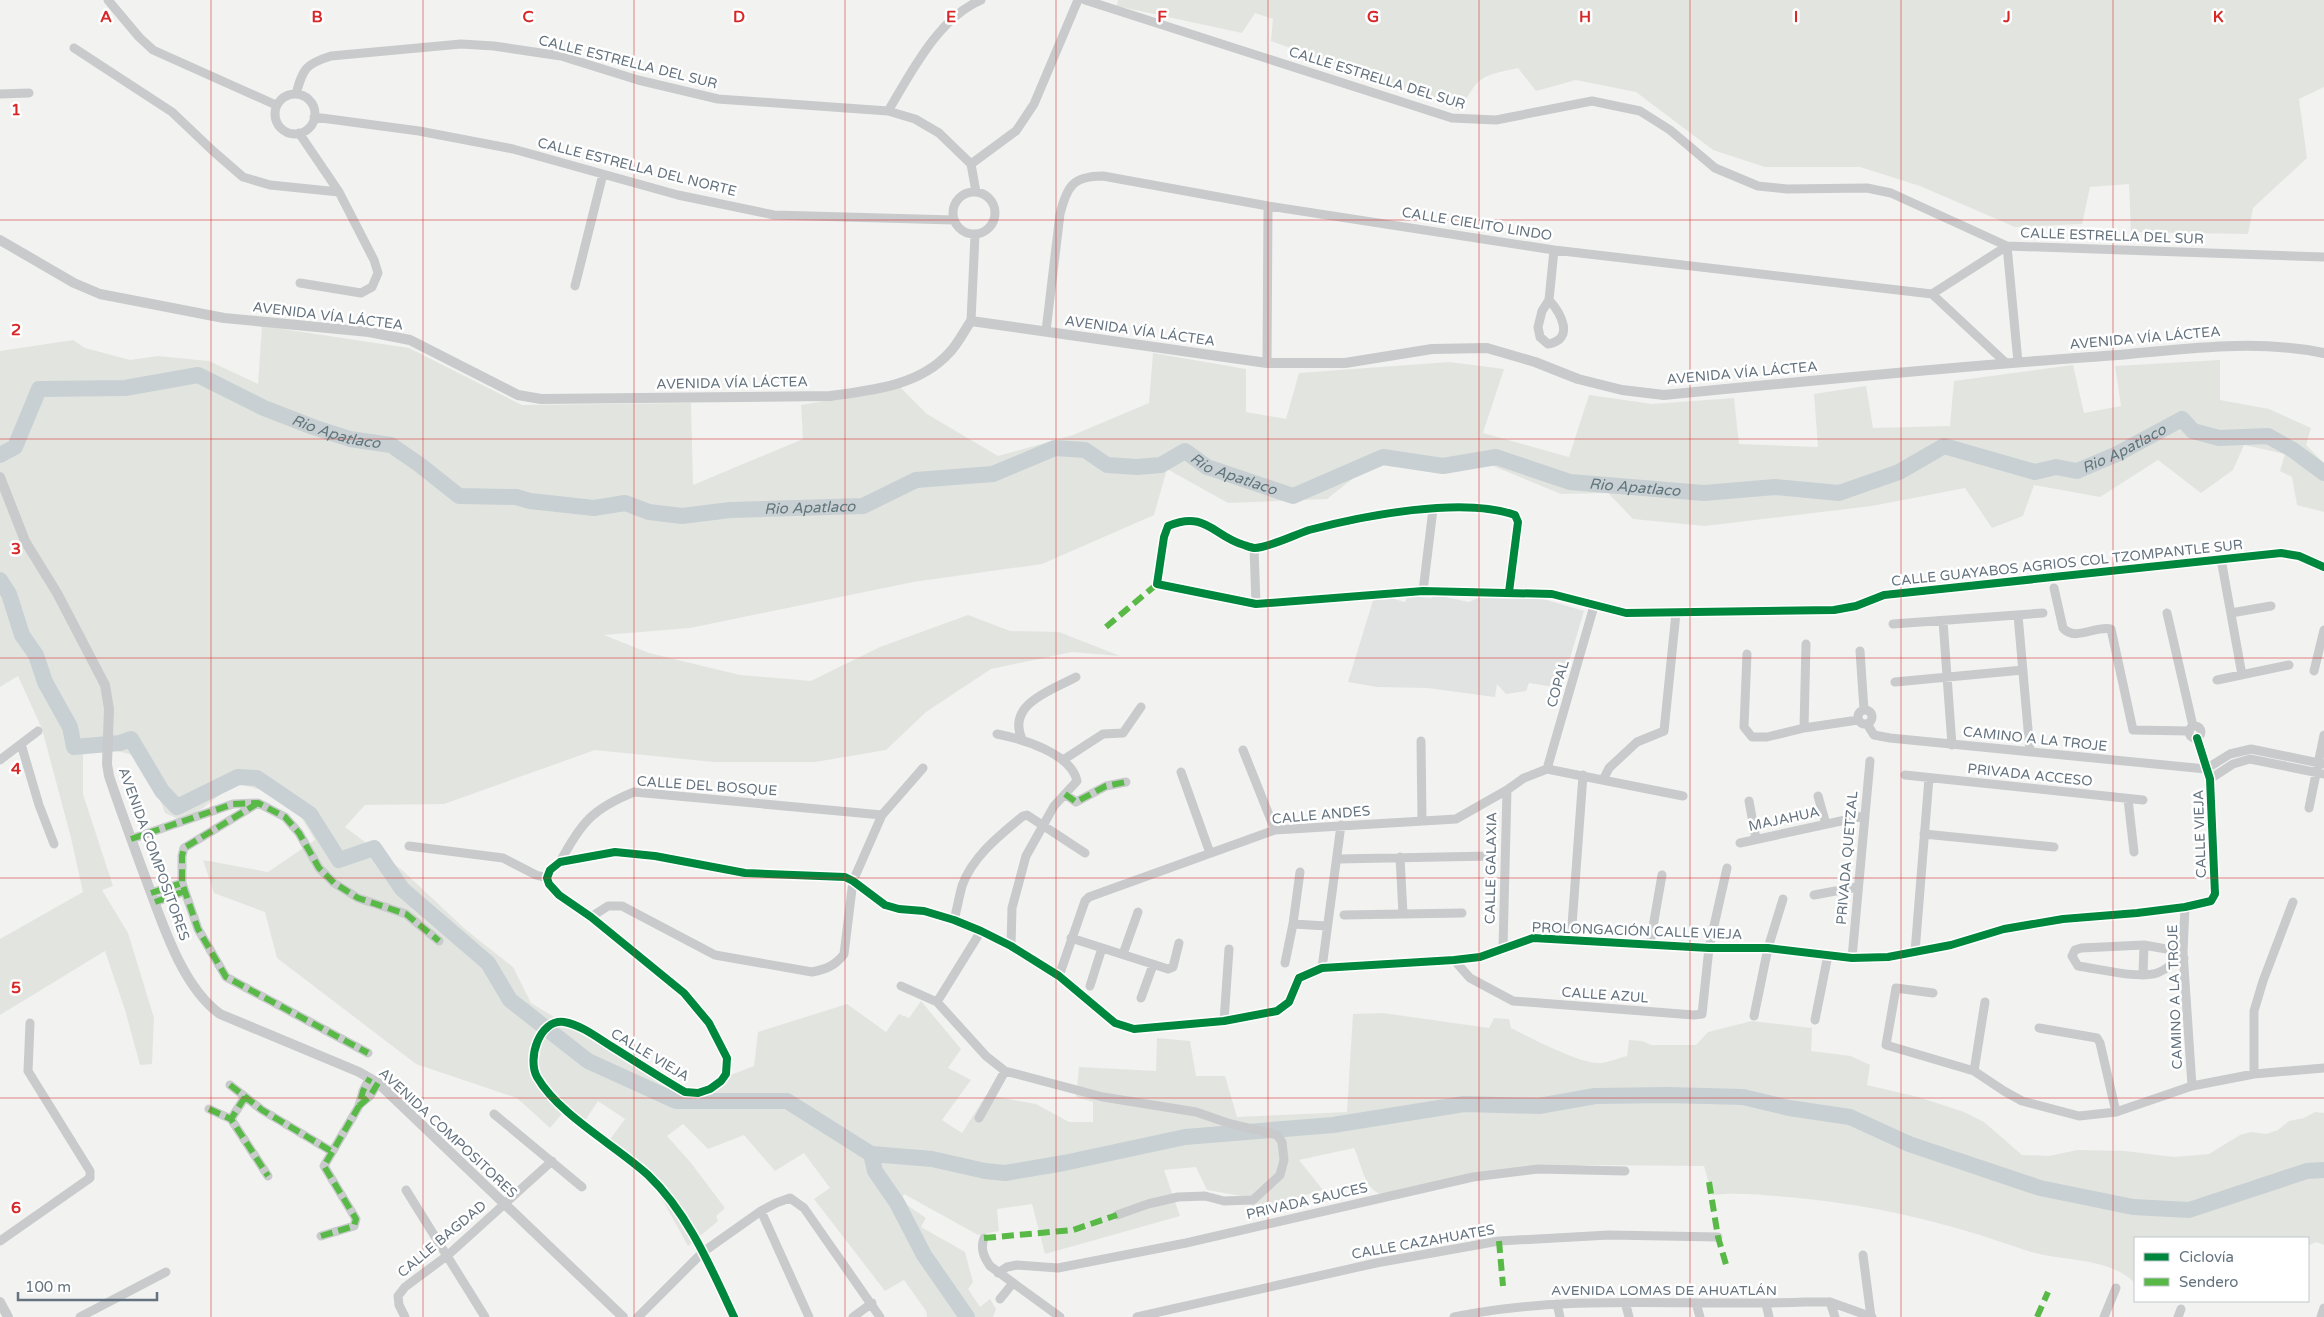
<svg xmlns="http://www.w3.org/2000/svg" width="2324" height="1317" viewBox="0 0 2324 1317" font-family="'Varela Round',sans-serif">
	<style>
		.built { fill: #e1e2e2 }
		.green { fill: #e2e5df }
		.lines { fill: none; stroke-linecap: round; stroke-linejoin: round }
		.river { stroke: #c8d0d3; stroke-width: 16 }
		.minor { stroke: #c8cacb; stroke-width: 9 }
		.tertiary { stroke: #c8cacb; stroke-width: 10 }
		.quiet { stroke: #58b947; stroke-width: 6; stroke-dasharray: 12 6; stroke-linecap: butt }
		.cycleway-casing { stroke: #fff; stroke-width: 11 }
		.cycleway { stroke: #00873e; stroke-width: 8 }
		.grid { fill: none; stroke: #d62828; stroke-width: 1; stroke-opacity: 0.55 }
		.labels { text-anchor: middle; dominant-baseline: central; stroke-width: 5; stroke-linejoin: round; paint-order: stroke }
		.street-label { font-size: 14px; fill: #64737f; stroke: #fff }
		.water-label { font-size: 15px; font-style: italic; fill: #60757c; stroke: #fff }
		.grid-label { font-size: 16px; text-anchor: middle; font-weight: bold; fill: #d62828; stroke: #fff; stroke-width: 5; stroke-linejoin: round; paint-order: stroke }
	</style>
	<rect width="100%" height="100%" fill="#f2f2f1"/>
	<path class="built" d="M1375,594L1405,602L1408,596L1431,598L1435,595L1469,602L1485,595L1540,598L1584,611L1561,688L1529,683L1526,691L1506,694L1497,684L1495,697L1427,688L1377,687L1348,682Z"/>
	<path class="green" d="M1118,0H2324V87L2299,99L2307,158L2253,208L2248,234L2131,232L2129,184L2090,187L2082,224L2015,227L1920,186L1860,167H1765L1713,150L1636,92L1576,80L1536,91L1518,68C1480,76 1478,76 1460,111L1271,41L1273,19L1255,13L1242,33L1117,6Z
		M262,326L409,348L522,405L691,403L693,485L803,439L801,405L901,388L927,414L998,456L1073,435L1149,403L1153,353L1246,369V412L1286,419L1299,373L1449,362L1504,369L1483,433L1569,457L1589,395L1652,404L1734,398L1739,444L1818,447L1814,394L1866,386L1873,428L1950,426L1954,381L2073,365L2084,413L2121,406L2115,366L2220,360V400L2269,409L2311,428L2306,445L2324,463V512L2297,505L2292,477L2280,471L2285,454L2244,445L2233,470L2201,493L2158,460L2100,497L2034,485L2023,516L1992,528L1965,488L1872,506L1705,526L1633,519L1608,493L1561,494L1488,464L1430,472L1374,462L1327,499L1228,503L1167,469L1154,515L1042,564L913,582L690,628L604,635L649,653L740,675L811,681L880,647L968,615L1010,631L1059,632L1120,656L1072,652L991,669L926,712L886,750L815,762H713L595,750L444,804L365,805L345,827L402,870L465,929L513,967L531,1003L681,1094L754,1066L758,1032L847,1004L886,1032L899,1014L909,1018L921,1001L961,1049L948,1068L971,1080L942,1120L962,1133L986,1095L1036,1104L1069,1122H1093V1102L1076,1097L1079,1067L1156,1071L1157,1038L1190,1041L1196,1076H1225L1237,1117L1347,1112L1353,1014L1383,1013L1489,1028L1494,1018L1509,1019L1511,1028C1531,1038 1581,1065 1601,1063C1610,1062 1619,1058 1627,1056L1629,1040L1642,1041L1651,1045H1696L1708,1032L1752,1021L1812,1028L1811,1051L1851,1056L1870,1065L1867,1085L1918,1097L1964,1112L1984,1122L2022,1155L2049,1156L2077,1150L2125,1151L2174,1157L2209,1154L2240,1135L2251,1132L2266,1134L2278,1130L2289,1121L2304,1118L2315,1112L2324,1113V1245L2316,1242L2308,1246V1238H2135V1283C2107,1256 2063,1262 2028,1251C2006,1244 1985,1236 1963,1230C1906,1213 1847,1202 1788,1197C1763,1195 1737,1192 1712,1195L1704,1166L1587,1165L1514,1171L1383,1195C1364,1190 1362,1165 1354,1148L1299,1160L1323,1190L1255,1210L1247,1197L1207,1190L1196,1167L1164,1170L1180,1216L1045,1254L1032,1204L997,1209L999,1231L978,1235L904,1194L901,1201L926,1218L921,1227L965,1252L973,1282L968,1289L980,1307L990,1299L996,1309L993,1317H927L926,1311L904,1280L885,1291L814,1199L830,1188L804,1153L775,1171L744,1135L708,1149L683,1124L667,1136L691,1163L725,1208L716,1216L718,1221L688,1246L656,1188L606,1145L625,1119L598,1101L584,1122L566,1109L550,1128L517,1098L416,1064L277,958L265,912L214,893L203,860L268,872L315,840L289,797L235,783L185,822L165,813L144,758L83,742V794L113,886L102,890L128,933L154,1018L152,1064L140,1065L125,1010L105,951L0,1015V939L83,892L71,838L42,729L18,676L0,687V351L73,340L85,348L130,360L158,356L209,361L258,384Z"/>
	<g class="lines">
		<g class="river">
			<path id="s1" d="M0,455L15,447L39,389L125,388L198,375L264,408L313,427L350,439L391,445L420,465L459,496L516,497L530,501L594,508L625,503L649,512L682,516L730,510L863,506L916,480L993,474L1055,448L1085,450L1107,465L1137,467L1161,465L1185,451L1207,467L1293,496L1383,457L1443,466L1496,457L1570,482L1704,493L1775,487L1839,493L1899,472L1944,446L2035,472L2056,467L2077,471L2117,454L2182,419L2193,431L2219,438L2268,436L2293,450L2324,473"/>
			<path d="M0,580L9,594L22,635L36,655L45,682L70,727L74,747L120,743L131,739L162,791L177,807L238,777L257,778L310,814L339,860L374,848L402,889L488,963L510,1000L588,1061L676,1101H787L871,1154"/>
			<path d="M967,1317L924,1255L897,1203L875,1171L871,1154L932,1159L985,1171L1005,1173L1064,1163L1185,1137L1333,1125L1464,1104L1539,1106L1595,1096L1668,1095L1743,1097L1789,1108L1850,1117L1909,1144L2040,1188L2133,1207L2189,1210L2307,1171L2324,1170"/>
		</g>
		<path class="minor" d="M108,0L139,37L153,50L276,105
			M1085,0L1452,118L1496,120L1592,101L1640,111L1670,130L1715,168L1758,186L1787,189L1867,188L1891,193L2007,246L2324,257
			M74,48L172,112L213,151L243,177L270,185L339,192
			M0,94L29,93
			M296,94C303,69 305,64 331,56L461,44L494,46L561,56L638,80L718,99L888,111L915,119L939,133L971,164L976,192
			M275 114a20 20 0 1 1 40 0a20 20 0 1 1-40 0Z
			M888,111C911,73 938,18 981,0
			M314,117L419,131L513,149L678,195L774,215L954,220
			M299,133L339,192L374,260L378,273L372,287L361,293L300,283
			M971,164L1016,131L1034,104L1078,0
			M953 213a21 21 0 1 1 42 0a21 21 0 1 1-42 0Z
			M575,286L603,174
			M1932,294L2007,246L2018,362
			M1549,300C1560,312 1576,339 1548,344L1540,337L1538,327L1542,311L1549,300L1554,250
			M971,321L975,235
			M1046,331L1060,214C1067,186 1073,176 1103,176L1268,206L1554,250L1932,294L2006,363
			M1267,363L1268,206
			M1254,548L1256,604
			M2221,559L2242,675
			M2054,588L2063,628C2075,642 2096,625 2111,629L2133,730L2189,731
			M1423,591L1433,509
			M1509,592L1518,522L1515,515C1462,496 1363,516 1309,530C1294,535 1270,547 1255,548C1252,548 1247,546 1244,545C1213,536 1206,510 1168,526L1164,537L1157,584L1256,604L1423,591L1552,594L1626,613L1834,610L1856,606L1884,595L2281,553L2299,556L2324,567
			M2167,613L2193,726
			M2231,613L2271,606
			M2018,615L2030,752
			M1943,621L1952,745
			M1893,624L2043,613
			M1860,651L1864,710
			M1747,654L1744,727L1752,737H1767L1804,728L1858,720
			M2314,671L2324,630
			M2217,680L2289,665
			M1895,682L2023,670
			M1858 717a7 7 0 1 1 14 0a7 7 0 1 1-14 0Z
			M1867,724L1874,735L1890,738L2206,769
			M2189 732a6 6 0 1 1 12 0a6 6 0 1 1-12 0Z
			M1804,728L1806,644
			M997,734C1022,739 1071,753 1077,781L1054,806L1026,856L1012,908L1011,946
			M1022,739C1006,704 1052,690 1076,677
			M1421,741L1422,820
			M21,744L39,805L54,844
			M1243,750L1275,830
			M0,760L38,731
			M1063,760L1103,734L1123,733L1141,707
			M1547,769L1594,606
			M1547,769L1683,796
			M2206,769L2230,754L2251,749L2324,764
			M1181,772L1210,853
			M1905,775L2143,800
			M2210,779L2233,764L2250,759L2324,774
			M1603,780L1609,768L1637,742L1664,731L1676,613
			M1065,794L1076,802L1106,786L1126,782
			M1818,796L1826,824
			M2128,799L2134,852
			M1749,801L1756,839
			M258,803L184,848L182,856V883L198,929L226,977L368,1053
			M2309,808L2324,735
			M1924,834L2054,847
			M131,839L233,804L258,803L285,817L299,833L319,868L334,883L358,898L406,914L439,941
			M1740,843L1864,816
			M409,846L503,858L536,875L547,878
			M1400,857L1403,914
			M1338,859L1491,856
			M560,862C581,823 592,809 634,792L882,815
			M151,893L182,883
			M1814,895L1857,887
			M155,902L185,891
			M2185,907L2183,952L2192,1086
			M1344,915L1462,913
			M591,917L608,906H622L715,955L812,972C826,969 835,966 844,954L853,881L882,815L923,768
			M954,920C957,909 959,897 962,886C972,857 1000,835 1023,816L1027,815L1085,853
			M1293,924L1327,926
			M1071,938L1168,969L1173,967L1179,943
			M1571,939L1583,775
			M1650,944L1662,875
			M1503,947L1507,790
			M1915,952L1929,778
			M2183,952L2144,945L2081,948L2075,950L2072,956L2078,966C2099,969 2137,979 2157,973C2166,970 2173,962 2184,958
			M1123,954L1138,912
			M1852,958L1870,761
			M1454,960L1470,978L1513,1001L1694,1015L1702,1014L1709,948L1727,868
			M1285,963L1293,924L1300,872
			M1322,968L1341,825
			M2143,975L2144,945
			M1059,976L1085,901L1089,897L1275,830L1456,819L1507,790L1524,778L1547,769
			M901,986L937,1002L986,1056L1005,1071L1103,1097L1196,1112L1228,1123L1277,1135L1282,1142L1284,1160L1280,1175L1253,1200L1224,1201L1205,1196L1178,1197L1148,1204L1117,1215
			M1090,986L1102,948
			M1933,993L1896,988L1886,1045L1974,1071L2004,1091L2022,1101L2079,1116L2116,1112L2192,1086L2254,1074L2324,1068
			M1141,998L1153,965
			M937,1002L981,931
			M1754,1016L1768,948L1783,899
			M1815,1020L1828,955
			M1224,1021L1229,949
			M2039,1028L2097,1038L2100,1043L2116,1112
			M1974,1071L1985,1002
			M2254,1074V1011L2263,981L2293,902
			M230,1085L262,1110L331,1151
			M245,1097L231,1119L268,1176
			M359,1105L370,1096L378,1083
			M209,1109L231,1119
			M494,1114L582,1187
			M979,1118L1005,1071
			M406,1190L485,1317
			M761,1211L809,1317
			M321,1236L354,1226L356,1219L324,1166L359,1106L363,1091L370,1078
			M984,1238C980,1249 984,1257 990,1266L1060,1317
			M0,1241L90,1178V1171L28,1071L30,1023
			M1863,1255L1871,1317
			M998,1273L1007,1267L1017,1265L1058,1268L1186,1243L1473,1177L1538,1169L1625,1171
			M1000,1299L1013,1283
			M1625,1302L1629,1317
			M1830,1302L1835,1317
			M1696,1303L1700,1317
			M1557,1304L1560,1317
			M1766,1304L1769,1317
			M80,1317L166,1272
			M405,1317L399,1305L398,1296L405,1287L448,1255L552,1161
			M638,1317L703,1252L761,1211L776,1203L790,1198L804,1208L880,1317
			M734,1317C711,1268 688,1213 648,1175C615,1145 559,1115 537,1077C527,1059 539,1019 564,1022C582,1025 599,1039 614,1048C638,1063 661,1078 685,1092L698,1093L710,1089L721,1081L726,1074L727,1058L709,1023L684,993L591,917L559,895L549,884L547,878L550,870L560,862L615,852L655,856L745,873L845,877L853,881L885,905L899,909L924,911L954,920L981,931L1011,946L1059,976L1115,1023L1134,1029L1224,1021L1277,1011L1289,1002L1299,978L1322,968L1454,960L1480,957L1533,938L1709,948H1768L1852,958L1888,957L1951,945L2004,929L2063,919L2137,913L2185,907L2211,901L2215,894L2210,779L2197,738
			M853,1317L872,1303
			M1137,1317L1376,1263L1499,1241L1609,1235L1718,1237
			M1454,1317C1570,1293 1688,1307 1805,1302H1830L1872,1317
			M2104,1317L2116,1288
			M2178,1317L2181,1309
			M2321,1317L2324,1308"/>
		<path class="tertiary" d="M0,240L74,283L100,294L224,318L369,332L410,340L518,395L541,399L830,396C872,390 919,386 949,353C958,344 964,331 971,321L1267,363H1345L1432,349L1487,348L1535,362L1578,379L1622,390L1664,395C1806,381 1948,367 2090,357C2168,352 2246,337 2324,353
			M0,477L25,541L57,593L105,685L109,709L107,764L109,776C120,809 132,841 144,874C161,918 180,985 220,1014L359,1072L378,1083L623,1317
			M0,1302L8,1317"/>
		<path class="quiet" d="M1106,627L1157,584
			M1065,794L1076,802L1106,786L1126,782
			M258,803L184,848L182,856V883L198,929L226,977L368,1053
			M131,839L233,804L258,803L285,817L299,833L319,868L334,883L358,898L406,914L439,941
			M151,893L182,883
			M155,902L185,891
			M230,1085L262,1110L331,1151
			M245,1097L231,1119L268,1176
			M359,1106L370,1096L378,1083
			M209,1109L231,1119
			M1709,1182L1718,1237L1727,1268
			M321,1236L354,1226L356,1219L324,1166L359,1106L363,1091L370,1078
			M984,1238L1073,1230L1117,1215
			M1499,1241L1503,1286
			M2037,1317L2048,1292"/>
		<g class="cycleway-casing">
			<path id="cycleway" d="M1509,592L1518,522L1515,515C1462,496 1363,516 1309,530C1294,535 1270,547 1255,548C1252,548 1247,546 1244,545C1213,536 1206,510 1168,526L1164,537L1157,584L1256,604L1423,591L1552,594L1626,613L1834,610L1856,606L1884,595L2281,553L2299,556L2324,567
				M734,1317C711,1268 688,1213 648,1175C615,1145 559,1115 537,1077C527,1059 539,1019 564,1022C582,1025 599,1039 614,1048C638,1063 661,1078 685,1092L698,1093L710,1089L721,1081L726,1074L727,1058L709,1023L684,993L591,917L559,895L549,884L547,878L550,870L560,862L615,852L655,856L745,873L845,877L853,881L885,905L899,909L924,911L954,920L981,931L1011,946L1059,976L1115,1023L1134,1029L1224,1021L1277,1011L1289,1002L1299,978L1322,968L1454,960L1480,957L1533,938L1709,948H1768L1852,958L1888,957L1951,945L2004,929L2063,919L2137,913L2185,907L2211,901L2215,894L2210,779L2197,738"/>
		</g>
		<use href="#cycleway" class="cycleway"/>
	</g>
	<path class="grid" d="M211,0V1317M423,0V1317M634,0V1317M845,0V1317M1056,0V1317M1268,0V1317M1479,0V1317M1690,0V1317M1901,0V1317M2113,0V1317M0,220H2324M0,439H2324M0,658H2324M0,878H2324M0,1098H2324"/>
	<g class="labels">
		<g class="street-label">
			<text transform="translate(628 62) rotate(14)">CALLE ESTRELLA DEL SUR</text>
			<text transform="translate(1377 78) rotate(17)">CALLE ESTRELLA DEL SUR</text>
			<text transform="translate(637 167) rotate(14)">CALLE ESTRELLA DEL NORTE</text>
			<text transform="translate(1477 224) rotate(9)">CALLE CIELITO LINDO</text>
			<text transform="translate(2112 236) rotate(2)">CALLE ESTRELLA DEL SUR</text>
			<text transform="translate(328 316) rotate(7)">AVENIDA VÍA LÁCTEA</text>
			<text transform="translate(1140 331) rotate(8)">AVENIDA VÍA LÁCTEA</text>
			<text transform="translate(2145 338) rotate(-5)">AVENIDA VÍA LÁCTEA</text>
			<text transform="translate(1742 373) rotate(-5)">AVENIDA VÍA LÁCTEA</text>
			<text transform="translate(732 383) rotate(-1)">AVENIDA VÍA LÁCTEA</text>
			<text transform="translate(2067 563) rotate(-6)">CALLE GUAYABOS AGRIOS COL TZOMPANTLE SUR</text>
			<text transform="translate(1558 684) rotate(-74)">COPAL</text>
			<text transform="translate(2035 739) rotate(6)">CAMINO A LA TROJE</text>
			<text transform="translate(2030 775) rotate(6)">PRIVADA ACCESO</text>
			<text transform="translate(707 786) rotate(4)">CALLE DEL BOSQUE</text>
			<text transform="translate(1321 815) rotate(-5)">CALLE ANDES</text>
			<text transform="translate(1784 819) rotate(-12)">MAJAHUA</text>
			<text transform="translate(2200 834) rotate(-92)">CALLE VIEJA</text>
			<text transform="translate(154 854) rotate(70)">AVENIDA COMPOSITORES</text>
			<text transform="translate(1847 858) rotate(-85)">PRIVADA QUETZAL</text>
			<text transform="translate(1491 868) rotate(-89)">CALLE GALAXIA</text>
			<text transform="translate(1637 931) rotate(2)">PROLONGACIÓN CALLE VIEJA</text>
			<text transform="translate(1605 995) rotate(4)">CALLE AZUL</text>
			<text transform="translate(2175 997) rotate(-92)">CAMINO A LA TROJE</text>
			<text transform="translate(650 1055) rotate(31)">CALLE VIEJA</text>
			<text transform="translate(448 1133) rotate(43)">AVENIDA COMPOSITORES</text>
			<text transform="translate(1307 1201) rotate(-13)">PRIVADA SAUCES</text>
			<text transform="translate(442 1239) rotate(-40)">CALLE BAGDAD</text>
			<text transform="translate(1423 1242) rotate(-10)">CALLE CAZAHUATES</text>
			<text x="1664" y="1290">AVENIDA LOMAS DE AHUATLÁN</text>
		</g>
		<g class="water-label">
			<text stroke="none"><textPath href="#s1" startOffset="390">Rio Apatlaco</textPath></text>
			<text stroke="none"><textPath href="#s1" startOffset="2265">Rio Apatlaco</textPath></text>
			<text stroke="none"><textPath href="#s1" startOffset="1336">Rio Apatlaco</textPath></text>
			<text stroke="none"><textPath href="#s1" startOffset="1755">Rio Apatlaco</textPath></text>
			<text stroke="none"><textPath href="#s1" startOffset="886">Rio Apatlaco</textPath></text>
		</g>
	</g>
	<g class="grid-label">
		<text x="106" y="22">A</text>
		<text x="317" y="22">B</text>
		<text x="528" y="22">C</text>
		<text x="739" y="22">D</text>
		<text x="951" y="22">E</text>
		<text x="1162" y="22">F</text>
		<text x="1373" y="22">G</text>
		<text x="1585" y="22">H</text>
		<text x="1796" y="22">I</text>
		<text x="2007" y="22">J</text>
		<text x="2218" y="22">K</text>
		<text x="16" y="115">1</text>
		<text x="16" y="335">2</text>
		<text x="16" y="554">3</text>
		<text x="16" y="774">4</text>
		<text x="16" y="993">5</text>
		<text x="16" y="1213">6</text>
	</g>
	<rect x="2134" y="1237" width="175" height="65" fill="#ffffff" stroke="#c1c7cc"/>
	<rect x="2144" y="1253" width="25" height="8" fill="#00873e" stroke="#c1c7cc"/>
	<text x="2179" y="1262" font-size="15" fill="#64737f">Ciclovía</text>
	<rect x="2144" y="1278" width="25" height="8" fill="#58b947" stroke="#c1c7cc"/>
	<text x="2179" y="1287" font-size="15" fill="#64737f">Sendero</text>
	<path d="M18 1292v8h139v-8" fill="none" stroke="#64737f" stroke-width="2.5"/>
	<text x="25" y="1292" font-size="15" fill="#64737f" stroke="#ffffff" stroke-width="4" paint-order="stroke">100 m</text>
</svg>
